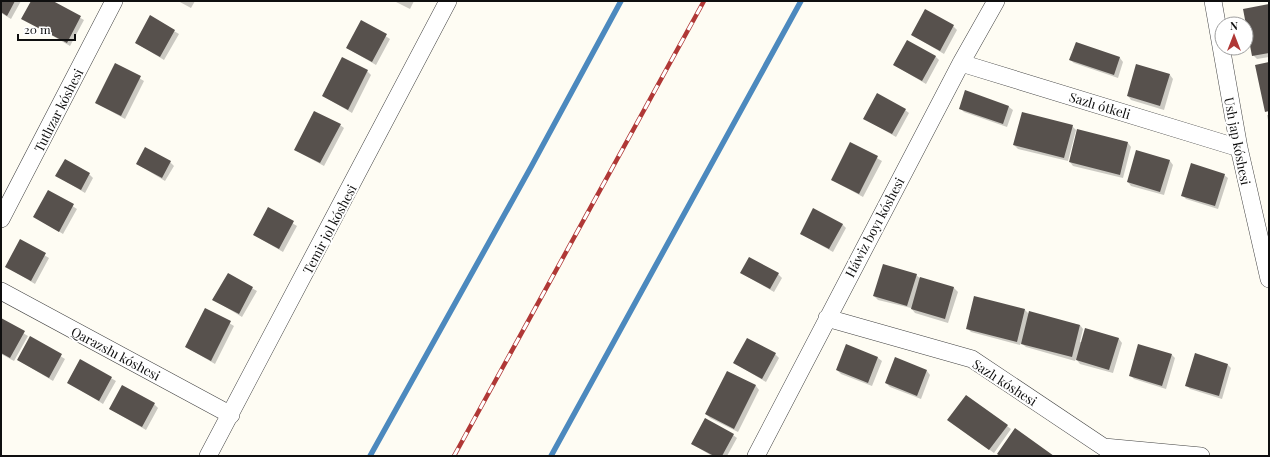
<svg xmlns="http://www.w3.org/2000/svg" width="1270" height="457" viewBox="0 0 1270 457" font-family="'Playfair Display',serif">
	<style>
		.shadow { fill: #0003 }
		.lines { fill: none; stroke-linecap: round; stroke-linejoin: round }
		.stream { stroke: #4c89be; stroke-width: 5.5 }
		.building { fill: #57514d }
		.street-casing { stroke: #424242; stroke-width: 18 }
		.street { stroke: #fff; stroke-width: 17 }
		.rail-casing { stroke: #b03836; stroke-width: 4.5 }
		.rail { stroke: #fff; stroke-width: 3; stroke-dasharray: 9; stroke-linecap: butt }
		.labels { text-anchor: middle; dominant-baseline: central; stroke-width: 4; stroke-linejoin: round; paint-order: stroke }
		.street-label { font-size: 13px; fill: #0f0f0f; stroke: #fff }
	</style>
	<rect width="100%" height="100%" fill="#fefcf3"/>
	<path class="shadow" d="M1,1H21L11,19L1,13Z
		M32,1H51L84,20L70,46L22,18Z
		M178,1H195L191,8Z
		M394,1H414L410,9Z
		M1269,5V57L1257,59L1253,55Z
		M150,17L179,34L164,60L136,43Z
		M362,21L390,39L376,65L347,48Z
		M953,26L957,30L944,54L912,35Z
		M1076,43L1120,58L1123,62L1118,78L1074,63L1070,60Z
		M935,56L939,60L926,84L894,65Z
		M116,64L144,81L125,119L96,103Z
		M367,71L371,75L352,113L323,96Z
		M1170,75L1173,79L1164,110L1131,100L1128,96Z
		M965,92L1009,107L1013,110L1007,127L964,112L960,108Z
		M905,110L909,113L896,137L865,119Z
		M1267,115H1269V125Z
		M340,125L344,128L324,166L295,150Z
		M1072,126L1076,130L1068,161L1018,149L1014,145Z
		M851,143L882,161L863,197L832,180Z
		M1128,143L1131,147L1123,178L1073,166L1070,162Z
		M1170,161L1173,165L1164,195L1131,186L1128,182Z
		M170,162L174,166L165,181L137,164Z
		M89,174L93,178L85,193L57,176Z
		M1224,175L1228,178L1218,209L1186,199L1182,195Z
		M49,191L77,209L63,234L35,217Z
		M269,209L297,226L283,252L254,235Z
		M842,224L846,228L833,252L801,234Z
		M21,241L49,258L35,284L7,267Z
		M741,273L778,274L782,278L774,292Z
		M228,274L257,291L242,317L214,300Z
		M916,275L921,279L954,288L958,292L948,323L915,313L911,308L878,300L874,296Z
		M206,309L234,326L215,364L186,347Z
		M1025,310L1029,314L1080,325L1083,329L1080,342L1119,339L1122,343L1113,373L1080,364L1076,359L1075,361L1026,347L1021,343L1020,345L971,332L967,328Z
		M1,320L28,336L14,361L1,354Z
		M30,337L65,359L53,381L18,360Z
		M847,346L878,358L882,361L872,386L841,374L837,370Z
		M775,354L779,358L766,382L734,363Z
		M1172,355L1175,358L1166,389L1134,379L1130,375Z
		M80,360L116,381L103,404L68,382Z
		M1228,365L1231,368L1222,399L1190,389L1186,385Z
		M927,371L930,375L921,399L890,387L886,383Z
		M728,372L756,386L759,390L738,432L710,418L706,414Z
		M154,404L158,408L146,430L110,409Z
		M949,420L1007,426L1011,429L994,453Z
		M733,435L737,438L727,456H712L692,444Z"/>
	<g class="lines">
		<path class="stream" d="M370,456L531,167L621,1
			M551,456L801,1"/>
	</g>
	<path class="building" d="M1,1H15L7,16L1,12Z
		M31,1H53L81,16L67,43L21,19Z
		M1269,4V53L1252,56L1243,9Z
		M925,9L954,25L940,51L911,35Z
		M150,15L175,30L160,57L135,43Z
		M361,20L387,34L372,62L346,48Z
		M907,40L936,56L922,81L893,65Z
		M1076,42L1120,57L1114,75L1069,60Z
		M342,57L368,70L348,110L322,96Z
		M1269,62V111L1265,112L1255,65Z
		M115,63L141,76L121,116L95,103Z
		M1136,64L1170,74L1160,106L1127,96Z
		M965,90L1009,106L1003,124L959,109Z
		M877,93L906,109L892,134L863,119Z
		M314,111L341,124L320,163L294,150Z
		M1022,112L1073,125L1064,158L1013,145Z
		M1077,129L1128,142L1120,175L1069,162Z
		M850,142L878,156L859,194L831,180Z
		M145,147L171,161L162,178L136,164Z
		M1136,150L1170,160L1160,192L1127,182Z
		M65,159L90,173L81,190L55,176Z
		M1191,163L1225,174L1215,206L1181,196Z
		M48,190L74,204L59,232L33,217Z
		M268,207L294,221L279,249L253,235Z
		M813,208L843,224L829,249L800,234Z
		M20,239L46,253L31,281L5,267Z
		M749,257L779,273L770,289L740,273Z
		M883,264L917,274L907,306L873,296Z
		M228,273L253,287L239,314L212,300Z
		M920,277L954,287L945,319L911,309Z
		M974,296L1025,309L1017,342L966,329Z
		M205,308L231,321L211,361L185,347Z
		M1029,311L1080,325L1072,357L1021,344Z
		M1,318L25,331L10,358L1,353Z
		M1085,328L1119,338L1109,370L1076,360Z
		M30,336L62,354L49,378L17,360Z
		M747,338L776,353L762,379L733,363Z
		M846,344L878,357L868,383L836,370Z
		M1138,344L1172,354L1162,386L1129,376Z
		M1195,353L1228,364L1219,396L1185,386Z
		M895,357L927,370L917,396L885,383Z
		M80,359L112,377L99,401L67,383Z
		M727,371L756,385L734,429L705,414Z
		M122,385L155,403L142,427L109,409Z
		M966,395L1008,425L989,450L947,420Z
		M705,418L734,434L722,456H714L691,444Z
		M1015,428L1054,456H1000L997,454Z"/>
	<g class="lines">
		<g class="street-casing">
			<path id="street" d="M1213,1L1239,148L1269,279
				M961,63L1239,148
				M1,219L114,1
				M1,291L231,415
				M827,318L972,359L1117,456
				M1104,447L1201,456
				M208,456L448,1
				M756,456L961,63L996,1"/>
		</g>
		<use href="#street" class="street"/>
		<g class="rail-casing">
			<path id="rail" d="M454,456L704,1"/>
		</g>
		<use href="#rail" class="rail"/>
	</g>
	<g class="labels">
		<g class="street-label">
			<text transform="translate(1100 105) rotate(17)">Sazlı ótkeli</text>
			<text transform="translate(58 110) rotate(-63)">Tutlızar kóshesi</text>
			<text transform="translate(1238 141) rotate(79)">Ush jap kóshesi</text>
			<text transform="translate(874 227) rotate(-62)">Háwiz boyı kóshesi</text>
			<text transform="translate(329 229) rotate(-62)">Temir jol kóshesi</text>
			<text transform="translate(116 353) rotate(28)">Qarazshı kóshesi</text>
			<text transform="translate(1005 382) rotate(33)">Sazlı kóshesi</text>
		</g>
	</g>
	<rect width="1270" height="457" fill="none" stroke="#0f0f0f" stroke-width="4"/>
	<g transform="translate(1234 36)"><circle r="19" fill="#ffffff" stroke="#9f9f9f"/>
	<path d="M0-3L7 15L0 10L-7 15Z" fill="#b03836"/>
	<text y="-6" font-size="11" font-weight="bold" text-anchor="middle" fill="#0f0f0f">N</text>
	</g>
	<path d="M18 34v6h57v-6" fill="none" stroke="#0f0f0f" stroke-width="2"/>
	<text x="24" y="34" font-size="12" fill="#0f0f0f" stroke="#ffffff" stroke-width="3" paint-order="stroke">20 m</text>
</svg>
